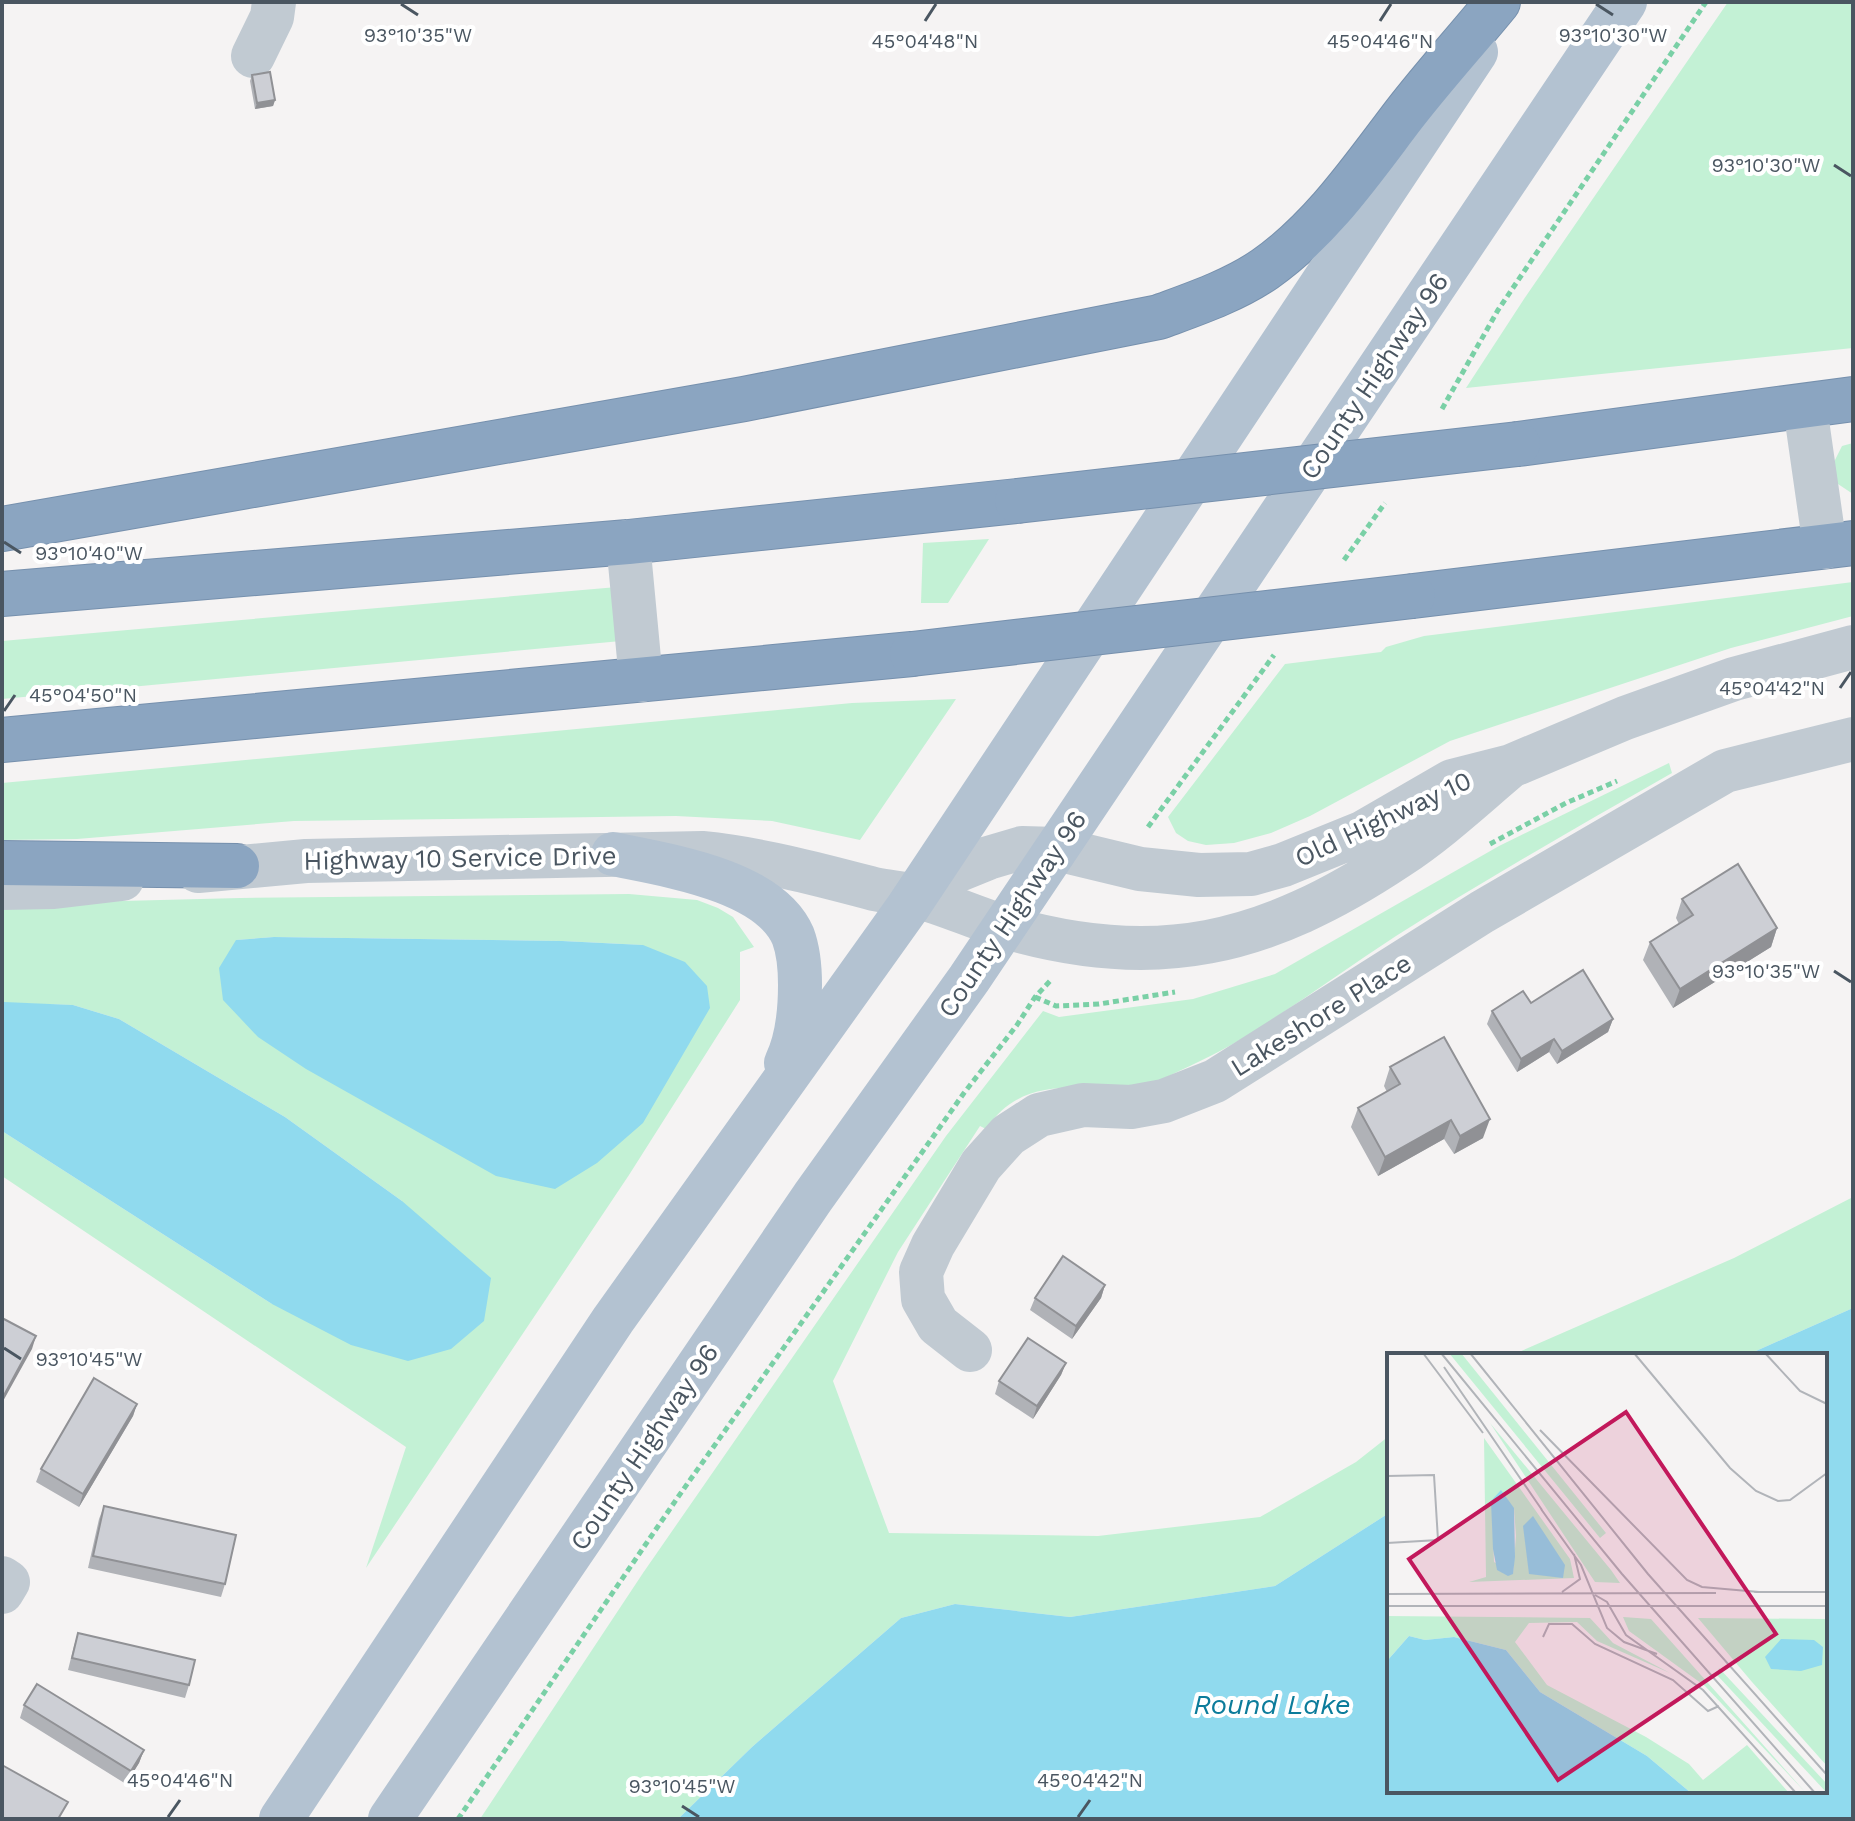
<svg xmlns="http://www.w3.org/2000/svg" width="1855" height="1821" viewBox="0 0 1855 1821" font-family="'Work Sans',sans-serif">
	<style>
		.green { fill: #c3f1d5; fill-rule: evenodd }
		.water { fill: #90daee }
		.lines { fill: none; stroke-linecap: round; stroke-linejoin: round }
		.highway-casing { stroke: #7690ad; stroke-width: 46 }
		.path { stroke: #7ad0a6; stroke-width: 5; stroke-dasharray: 6 4; stroke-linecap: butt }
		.minor { stroke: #c1cad2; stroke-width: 44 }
		.major { stroke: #b3c2d1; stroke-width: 44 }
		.highway { stroke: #8ba5c1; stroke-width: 44 }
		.highway-bridge-casing { stroke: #7690ad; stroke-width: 46; stroke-linecap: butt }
		.highway-bridge { stroke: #8ba5c1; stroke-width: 44 }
		.wall { fill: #b0b2b7 }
		.shaded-wall { fill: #909195 }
		.building { fill: #cdcfd5; stroke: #909195; stroke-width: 2 }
		.ticks { fill: none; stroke: #4a5661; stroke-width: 3 }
		.labels { text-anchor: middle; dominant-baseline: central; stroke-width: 8; stroke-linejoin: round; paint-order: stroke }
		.street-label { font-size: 26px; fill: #4a5661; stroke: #fff }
		.water-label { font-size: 28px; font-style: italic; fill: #0c7c9b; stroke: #fff }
		.inset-road { fill: none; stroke: #b1b4b9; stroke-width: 2 }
		.view { fill: #c2185b; fill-opacity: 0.15; stroke: #c2185b; stroke-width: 4 }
		.inset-edge { fill: none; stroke: #4a5661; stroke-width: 4 }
		.ticks-label { font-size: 20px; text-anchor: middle; fill: #4a5661; stroke: #fff; stroke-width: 8; stroke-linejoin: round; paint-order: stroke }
	</style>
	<rect width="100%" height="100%" fill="#f5f3f3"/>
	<path class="green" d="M1728,2H1853V348L1466,388L1524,299Z
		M1853,443V494L1835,482L1834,462L1842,446Z
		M989,539L948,603H921L923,543Z
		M1853,582V616L1731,648L1450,741L1310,816L1271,833L1234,843L1206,845L1188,841L1176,833L1168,817L1285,664L1381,652L1386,647L1424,636Z
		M617,587L621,641L2,699V641Z
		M956,699L860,840L772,821L676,816L294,821L77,839L2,840V783L852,703Z
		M1669,763L1672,773C1579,826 1486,879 1396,936C1347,968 1299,1003 1250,1034C1224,1050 1196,1063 1169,1076C1104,1108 1035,1058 986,1129L980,1126L898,1252L833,1381L889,1533L1098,1536L1260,1517L1356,1462L1389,1436V1513L1275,1586L1070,1617L955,1604L901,1618L752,1747L678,1819H480L643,1573L946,1136L1043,1011L1059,1017L1193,999L1275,974L1499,846Z
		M629,894L697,900L718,908L733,917L754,947L740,952V1000L629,1175L366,1568L406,1447L2,1176V1131L272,1304L402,1201L285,1117L119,1019L73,1005L2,1003V904L240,898ZM274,937L562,941L643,945L236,940Z
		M1853,1197V1308L1747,1355H1512L1734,1258Z"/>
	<path class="water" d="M274,937L562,941L643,945L685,962L707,986L710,1008L643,1123L597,1163L555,1189L496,1176L306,1069L258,1037L223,1000L219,968L236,940Z
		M4,1002L73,1005L119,1019L285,1117L402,1201L491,1278L484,1321L451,1349L408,1361L351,1345L272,1304L2,1131V1003Z
		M1853,1308V1819H678L752,1747L901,1618L955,1604L1070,1617L1275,1586L1389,1513V1791H1825V1355H1747Z"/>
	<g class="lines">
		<g class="highway-casing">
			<path id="highway" d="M1518,444L1853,399
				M2,529L744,399L1159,317C1194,304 1233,291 1265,269C1322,229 1362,170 1404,115C1434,76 1467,40 1498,2
				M2,594L628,542L1017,501
				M1413,596L1853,543
				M2,740L912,654
				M2,863L237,866"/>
		</g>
		<path class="path" d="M1442,409L1498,310L1706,2
			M1344,560L1385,503
			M1148,827L1274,655
			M1490,844L1566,803L1617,781
			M1035,997L1056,1006L1099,1004L1175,992
			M458,1819L678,1497L964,1093L1017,1025L1035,997L1050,981"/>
		<path class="minor" d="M253,56L272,17L274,2
			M1805,407L1825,547
			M628,542L641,680
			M198,871L306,861L702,853C761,859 817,874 874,889C888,892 902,893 916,896C945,904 973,917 1002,926C1156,972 1266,945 1398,857C1438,831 1474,797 1511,766
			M2,888L54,887L122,879
			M915,896L956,871L988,858L1022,848L1057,849L1140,869L1199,875L1251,874L1283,865L1362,833L1452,781L1511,766L1625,718L1734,679L1853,647
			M970,1350L938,1325L923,1299L921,1272L933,1245L981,1165L1008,1135L1039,1115L1083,1105L1131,1107L1164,1101L1215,1081L1482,912L1725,771L1853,739
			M2,1578L8,1582L2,1592"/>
		<path class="major" d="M613,854C666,865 769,880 793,936C799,952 800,968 800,985C800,1010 797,1040 786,1063
			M281,1819L613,1320L908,907L1476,52
			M390,1819L813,1197L969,979L1625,2"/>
		<use href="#highway" class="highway"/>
		<g class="highway-bridge-casing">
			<path id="highway-bridge" d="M1017,501L1518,444
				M912,654L1413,596"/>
		</g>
		<use href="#highway-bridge" class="highway-bridge"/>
	</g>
	<path class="wall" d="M252,75L275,100L273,106L255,109L250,81Z
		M1682,899L1777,928L1771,947L1673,1008L1643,960L1650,942L1679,924L1676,918Z
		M1531,1003L1613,1019L1608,1032L1557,1064L1549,1052L1517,1072L1487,1024L1492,1011Z
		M1390,1067L1483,1138L1454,1154L1444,1139L1378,1176L1351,1127L1358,1108L1387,1092L1384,1086Z
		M1105,1285L1101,1298L1072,1339L1030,1310L1035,1298Z
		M1066,1363L1061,1375L1033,1419L995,1394L999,1381Z
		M137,1404L133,1416L79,1507L36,1482L41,1469Z
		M104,1506L225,1584L221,1597L88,1568L99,1519Z
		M78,1633L189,1685L185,1698L68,1670L74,1646Z
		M24,1705L144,1750L139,1763L126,1784L20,1718Z"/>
	<path class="shaded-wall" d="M275,100L273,106L255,109L257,103Z
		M1777,928L1771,947L1673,1008L1680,989Z
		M1613,1019L1608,1032L1557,1064L1562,1051Z
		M1554,1039L1549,1052L1517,1072L1521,1059Z
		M1490,1119L1483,1138L1454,1154L1460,1136Z
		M1451,1120L1444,1139L1378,1176L1385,1157Z
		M1105,1285L1101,1298L1072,1339L1076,1326Z
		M36,1336L32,1349L2,1403V1399Z
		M1066,1363L1061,1375L1033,1419L1037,1406Z
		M137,1404L133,1416L79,1507L83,1494Z
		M144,1750L139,1763L126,1784L131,1771Z"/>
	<path class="building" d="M270,72L275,100L257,103L252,75Z
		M1738,864L1777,928L1680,989L1650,942L1693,915L1682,899Z
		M1583,970L1613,1019L1562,1051L1554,1039L1521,1059L1492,1011L1523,991L1531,1003Z
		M1444,1037L1490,1119L1460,1136L1451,1120L1385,1157L1358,1108L1400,1084L1390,1067Z
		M1063,1256L1105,1285L1076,1326L1035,1298Z
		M2,1318L36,1336L2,1399Z
		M1028,1338L1066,1363L1037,1406L999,1381Z
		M94,1378L137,1404L83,1494L41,1469Z
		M104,1506L236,1535L225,1584L93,1556Z
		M78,1633L195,1660L189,1685L72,1658Z
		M37,1684L144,1750L131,1771L24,1705Z
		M2,1765L68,1802L58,1819H2Z"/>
	<path class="ticks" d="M401,4L418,15M1596,4L1613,15M925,21L936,4M1380,21L1391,4M1834,165L1851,176M4,542L21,553M1840,688L1851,672M4,711L15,695M1834,971L1851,982M4,1348L21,1359M682,1806L699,1817M168,1817L180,1800M1078,1817L1090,1800"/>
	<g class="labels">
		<g class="street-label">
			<text transform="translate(1374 376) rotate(-56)">County Highway 96</text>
			<text transform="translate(1383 819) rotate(-25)">Old Highway 10</text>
			<text transform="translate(460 858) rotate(-1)">Highway 10 Service Drive</text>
			<text transform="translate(1012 914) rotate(-56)">County Highway 96</text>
			<text transform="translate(1321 1015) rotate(-32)">Lakeshore Place</text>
			<text transform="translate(644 1447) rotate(-56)">County Highway 96</text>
		</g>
		<g class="water-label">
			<text x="1272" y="1704">Round Lake</text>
		</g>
	</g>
	<g transform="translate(1387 1353)">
		<rect width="440" height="440" fill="#f5f3f3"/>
		<path d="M62,0H74L219,180L213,185ZM103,70L224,217L233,230L208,229ZM97,85L183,206L187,225L82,229L99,224ZM127,155L129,183L126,220L107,209L105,156ZM0,263L203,265L226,290L283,320L210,288L190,269L142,270L128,289L160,332L259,384L302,411L316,427L360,392L402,440H304L260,403L153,339L119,297L67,284L38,287L22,283L0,308ZM236,264L264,266L419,440L318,333L242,278ZM311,265L440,266V413L365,329ZM332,315L440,431V440L330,322Z" fill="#c3f1d5" fill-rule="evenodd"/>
		<path d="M114,137L127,155L128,204L126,221L121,223L110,217L106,196L104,148ZM146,163L178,212L176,225L142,221L136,173ZM22,283L38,287L67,284L119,297L153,339L260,403L304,440H0V308ZM394,286L427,287L436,294L435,312L414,318L384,316L378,304Z" fill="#90daee"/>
		<path class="inset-road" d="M36,0L96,80M54,0L235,221L428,440M83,0L261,221L440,422M247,0L343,115L369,138L391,148L403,147L440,120M378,0L413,38L440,51M57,14L155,157M153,77L300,227L315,234L372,239M0,123L47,122L51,187L0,190M154,156L194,212L220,275L237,289L270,301M175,239L193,226L187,201M367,239H440M0,241L329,240M208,242L220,249L239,282L316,337L409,440M0,253H440M156,284L162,271H185L208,291L286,327L321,358L332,353"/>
		<path class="view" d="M239,59L389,281L171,427L22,206Z"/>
		<rect width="440" height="440" class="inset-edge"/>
	</g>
	<g class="ticks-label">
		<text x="418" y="42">93°10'35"W</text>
		<text x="1613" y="42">93°10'30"W</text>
		<text x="925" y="48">45°04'48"N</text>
		<text x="1380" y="48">45°04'46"N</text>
		<text x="1766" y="172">93°10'30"W</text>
		<text x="89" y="560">93°10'40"W</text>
		<text x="1772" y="695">45°04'42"N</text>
		<text x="83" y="702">45°04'50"N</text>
		<text x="1766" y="978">93°10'35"W</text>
		<text x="89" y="1366">93°10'45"W</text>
		<text x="180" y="1787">45°04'46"N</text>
		<text x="1090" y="1787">45°04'42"N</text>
		<text x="682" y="1793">93°10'45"W</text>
	</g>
	<rect width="1855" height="1821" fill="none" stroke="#4a5661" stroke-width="8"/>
</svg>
